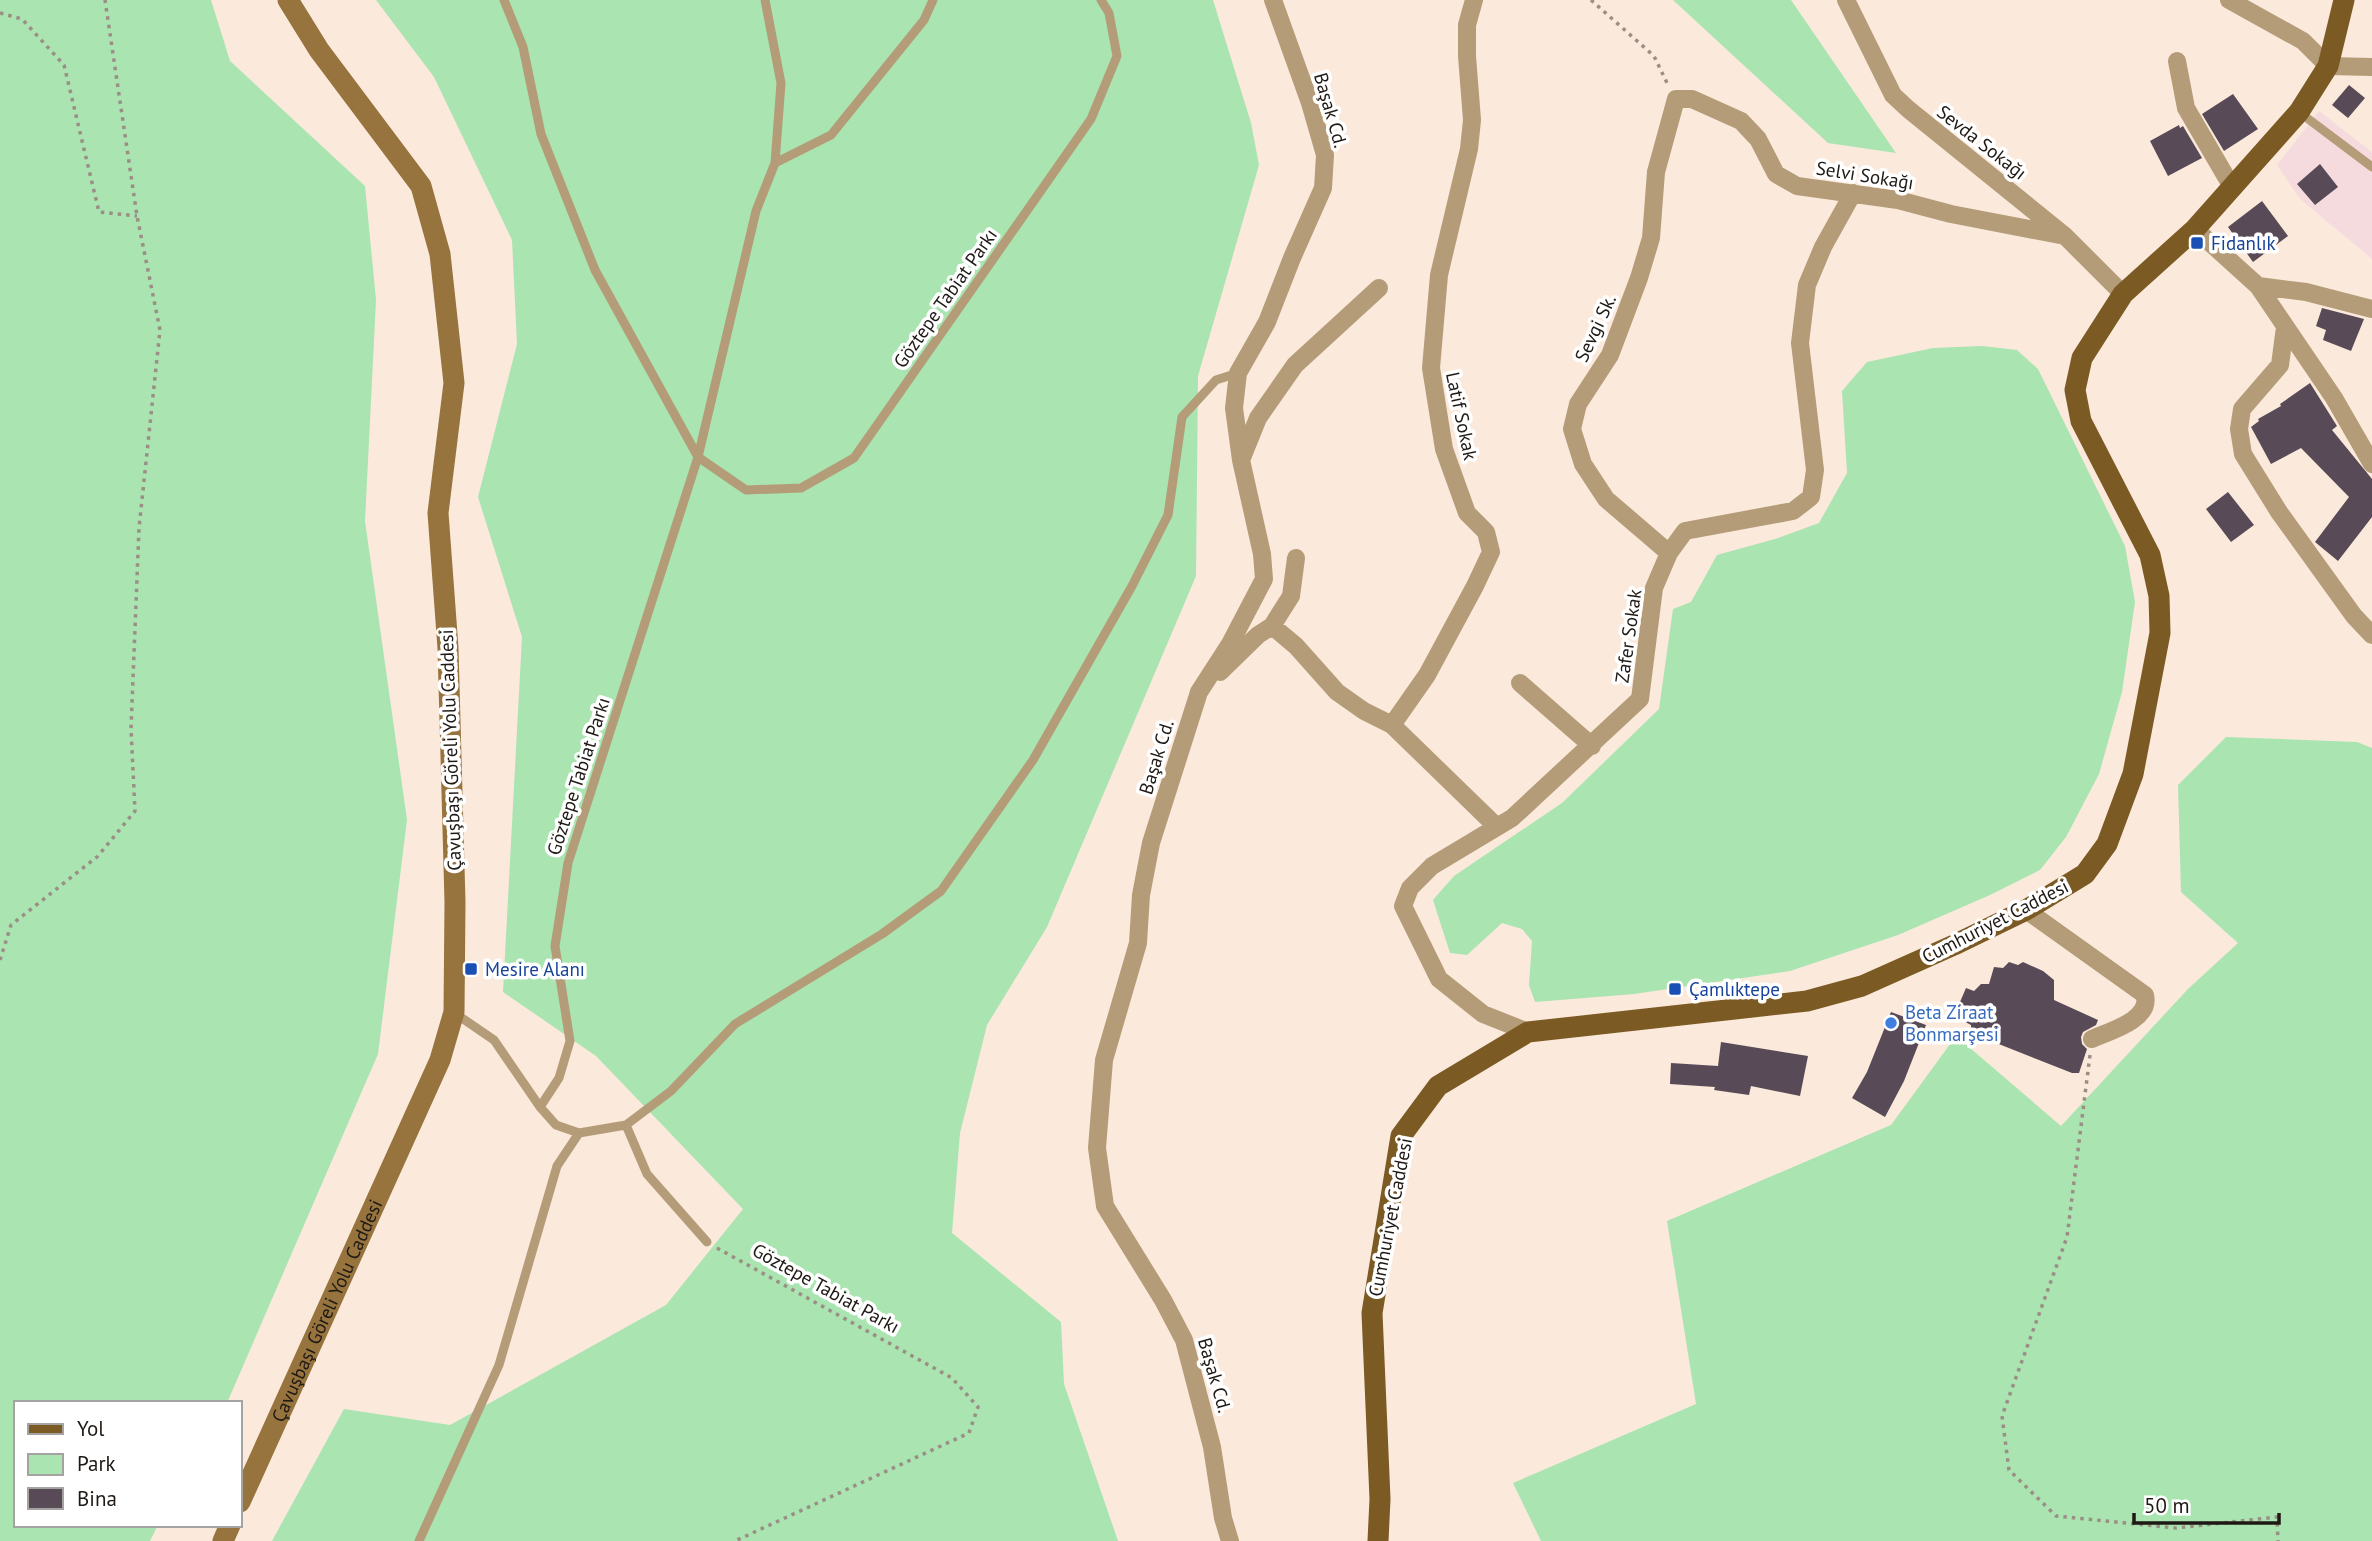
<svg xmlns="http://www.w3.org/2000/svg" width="2372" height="1541" viewBox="0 0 2372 1541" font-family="'PT Sans',sans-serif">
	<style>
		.commercial { fill: #f6dbde }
		.green { fill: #a9e4b1 }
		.building { fill: #584a56 }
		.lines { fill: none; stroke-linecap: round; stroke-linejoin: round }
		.path { stroke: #9b8e85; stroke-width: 3.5; stroke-dasharray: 3.5 5; stroke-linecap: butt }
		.lane { stroke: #b49c79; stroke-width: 9 }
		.street { stroke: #b49c79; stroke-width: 18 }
		.secondary { stroke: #97743e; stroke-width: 21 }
		.primary { stroke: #7c5a23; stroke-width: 21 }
		.transit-dot { fill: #1a4fb4; stroke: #fff; stroke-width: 2.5 }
		.shop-dot { fill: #3f7fe0; stroke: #fff; stroke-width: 2.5 }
		.labels { text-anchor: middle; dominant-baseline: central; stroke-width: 7; stroke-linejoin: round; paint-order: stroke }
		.street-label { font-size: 19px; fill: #1f1915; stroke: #fff }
		.transit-label { font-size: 19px; fill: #164399; stroke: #fff; text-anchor: start }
		.shop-label { font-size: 19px; fill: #366cbe; stroke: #fff; text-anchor: start }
	</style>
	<rect width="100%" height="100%" fill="#fbe9dc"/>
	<path class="commercial" d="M2319,111L2372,152V259L2300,199L2277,165Z"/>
	<path class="green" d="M0,0H211L230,61L365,186L376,300L365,521L407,820L378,1054L227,1403H16V1525H158L150,1541H0Z
		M376,0H1213L1251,123L1259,165L1198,376L1196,576L1047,927L987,1025L960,1133L952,1233L1061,1322L1064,1384L1118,1541H272L344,1409L450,1425L666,1305L743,1209L596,1056L503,992L522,637L478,497L517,344L512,240L434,77Z
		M1673,0H1791L1896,153L1828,143Z
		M1982,346L2017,350L2038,369L2125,546L2135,602L2122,692L2099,774L2066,837L2040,870L1990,895L1898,935L1790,971L1634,994L1535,1002L1529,985L1532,941L1522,929L1502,923L1467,955L1450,953L1433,900L1454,876L1562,803L1659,709L1673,609L1691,602L1717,555L1775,539L1819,523L1847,473L1842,391L1867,362L1933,348Z
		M2226,737L2357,742L2372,748V1541H1541L1513,1483L1696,1404L1667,1221L1891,1125L1956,1036L2061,1126L2188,989L2238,943L2181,892L2178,785Z"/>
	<path class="building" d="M2349,85L2365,98L2348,118L2332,105Z
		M2233,94L2258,129L2224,151L2202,114Z
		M2179,125L2180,128L2183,126L2202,158L2168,176L2150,141Z
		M2320,164L2338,187L2315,205L2297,184Z
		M2262,201L2288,236L2253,262L2228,227Z
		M2322,308L2364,319L2351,351L2323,340L2326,330L2316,326Z
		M2310,383L2337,426L2332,430L2372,479V517L2338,561L2315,542L2349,497L2301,448L2271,464L2251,427L2259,421L2258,419L2281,406L2280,404Z
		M2228,492L2254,525L2231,542L2206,509Z
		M2009,962L2018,965L2023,962L2043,971L2054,980V1000L2098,1020L2096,1025L2083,1032L2081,1037L2082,1044L2087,1049L2079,1073H2072L1971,1033V1025L1954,1016L1966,988L1974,991L1981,984H1989L1994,967L2003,968Z
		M1891,1012L1926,1025L1904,1081L1885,1117L1852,1098L1867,1072Z
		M1721,1042L1808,1056L1800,1096L1751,1086L1749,1095L1714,1090L1715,1087L1670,1084L1671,1063L1718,1066Z"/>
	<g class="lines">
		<path class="path" d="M1591,0L1654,56L1668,85
			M0,13L22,19L64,65L99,212L137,216
			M0,960L11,925L98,856L135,811L131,729L139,528L160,330L137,216L105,0
			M2090,1055L2067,1237L2002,1416L2009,1470L2056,1516L2176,1528L2277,1517L2278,1541
			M717,1248L952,1378L978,1407L969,1433L735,1541"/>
		<path class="lane" d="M504,0L523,47L541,134L595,270L698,457L746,490L801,488L854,458L1091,119L1117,56L1109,13L1101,0
			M2299,112L2372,167
			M775,163L831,135L924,20L933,0
			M456,1014L494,1040L540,1107L556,1125L579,1133L626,1125L671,1091L735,1024L882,934L941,891L1033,760L1132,586L1168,515L1182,417L1216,380L1238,373
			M540,1107L559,1078L570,1041L555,946L568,863L698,457L756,211L775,163L781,83L765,0
			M626,1125L647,1174L707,1242
			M419,1541L499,1365L557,1166L579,1133"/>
		<path class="street" d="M1846,0L1893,95L1908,109L2065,236L2123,294
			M2229,0L2303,41L2328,66L2372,67
			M2177,61L2186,108L2232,187
			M2195,229L2258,286L2334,398L2372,464
			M2258,286L2306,292L2372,309
			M2285,327L2280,365L2242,409L2239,429L2243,454L2279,512L2354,616L2372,635
			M1241,460L1258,418L1295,365L1379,288
			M1669,553L1606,499L1583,464L1572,429L1578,404L1610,355L1639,278L1651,238L1656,172L1676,99H1692L1741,121L1758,139L1776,174L1797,186L1898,200L1951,214L2065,236
			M1272,626L1291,596L1296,558
			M1220,672L1258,635L1272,626L1296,646L1337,692L1364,711L1392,725L1497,827
			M1520,683L1592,746
			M1392,725L1427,675L1475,586L1491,552L1486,532L1467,513L1444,449L1431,368L1439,275L1469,149L1472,120L1467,56V25L1474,0
			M2026,910L2145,995C2151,1020 2110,1031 2092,1039
			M1528,1032L1483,1014L1439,979L1403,906L1410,888L1432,866L1512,818L1640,699L1654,588L1669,553L1685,531L1793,511L1811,497L1815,470L1800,343L1807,285L1823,247L1853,193
			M1230,1541L1223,1518L1212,1447L1184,1340L1163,1300L1105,1206L1097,1148L1104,1060L1138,943L1141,895L1151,843L1199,692L1230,644L1264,579L1262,554L1241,460L1234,408L1238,373L1267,322L1292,258L1323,188L1325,155L1310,103L1273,0"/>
		<g class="secondary">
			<path id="s1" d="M240,1502L440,1060L454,1012L455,902L448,648L438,513L454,383L440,254L421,186L319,50L288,0"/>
			<path d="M223,1541L230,1525"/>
		</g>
		<path class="primary" d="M1378,1541L1380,1499L1372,1313L1401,1136L1438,1086L1528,1032L1807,1001L1862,986L1954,945L2026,910L2085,874L2107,844L2133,774L2160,633L2159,596L2150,555L2081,421L2075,390L2082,358L2123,294L2195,229L2299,112L2328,66L2344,0"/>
	</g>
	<g class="transit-dot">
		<rect x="2190" y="236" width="14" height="14" rx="3.5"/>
		<rect x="464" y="962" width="14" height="14" rx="3.5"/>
		<rect x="1668" y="982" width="14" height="14" rx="3.5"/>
	</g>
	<circle class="shop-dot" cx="1891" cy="1023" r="7"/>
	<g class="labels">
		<g class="street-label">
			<text transform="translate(1331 110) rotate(74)">Başak Cd.</text>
			<text transform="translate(1982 142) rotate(38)">Sevda Sokağı</text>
			<text transform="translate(1865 175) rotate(9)">Selvi Sokağı</text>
			<text transform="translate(945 298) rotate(-55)">Göztepe Tabiat Parkı</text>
			<text transform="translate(1595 328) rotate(-65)">Sevgi Sk.</text>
			<text transform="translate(1462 416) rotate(78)">Latif Sokak</text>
			<text transform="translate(1628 636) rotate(-82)">Zafer Sokak</text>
			<text transform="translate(450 750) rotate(-92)">Çavuşbaşı Göreli Yolu Caddesi</text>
			<text transform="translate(1156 757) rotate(-73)">Başak Cd.</text>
			<text transform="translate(578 776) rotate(-72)">Göztepe Tabiat Parkı</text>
			<text transform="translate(1995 921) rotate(-27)">Cumhuriyet Caddesi</text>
			<text transform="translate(1390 1217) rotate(-79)">Cumhuriyet Caddesi</text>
			<text transform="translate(826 1288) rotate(29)">Göztepe Tabiat Parkı</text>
			<text stroke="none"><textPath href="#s1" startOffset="210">Çavuşbaşı Göreli Yolu Caddesi</textPath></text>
			<text transform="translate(1215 1375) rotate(74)">Başak Cd.</text>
		</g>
		<g class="transit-label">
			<text x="2211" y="243">Fidanlık</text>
			<text x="485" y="969">Mesire Alanı</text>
			<text x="1689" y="989">Çamlıktepe</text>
		</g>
		<g class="shop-label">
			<text x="1905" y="1012">Beta Ziraat<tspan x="1905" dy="22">Bonmarşesi</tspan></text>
		</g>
	</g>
	<rect x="14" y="1401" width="228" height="126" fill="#ffffff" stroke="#a5a3a1" stroke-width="2"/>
	<rect x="28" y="1424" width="35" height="10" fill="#7c5a23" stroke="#a5a3a1" stroke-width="2"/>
	<text x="77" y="1436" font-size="21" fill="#1f1915">Yol</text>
	<rect x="28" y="1454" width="35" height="21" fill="#a9e4b1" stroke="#a5a3a1" stroke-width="2"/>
	<text x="77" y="1471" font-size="21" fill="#1f1915">Park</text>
	<rect x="28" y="1488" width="35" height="21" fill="#584a56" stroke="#a5a3a1" stroke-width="2"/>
	<text x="77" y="1506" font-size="21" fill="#1f1915">Bina</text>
	<path d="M2134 1513v10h145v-10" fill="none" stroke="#1f1915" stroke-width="3.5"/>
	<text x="2144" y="1513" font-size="21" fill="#1f1915" stroke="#ffffff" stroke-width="5" paint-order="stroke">50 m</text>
</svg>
